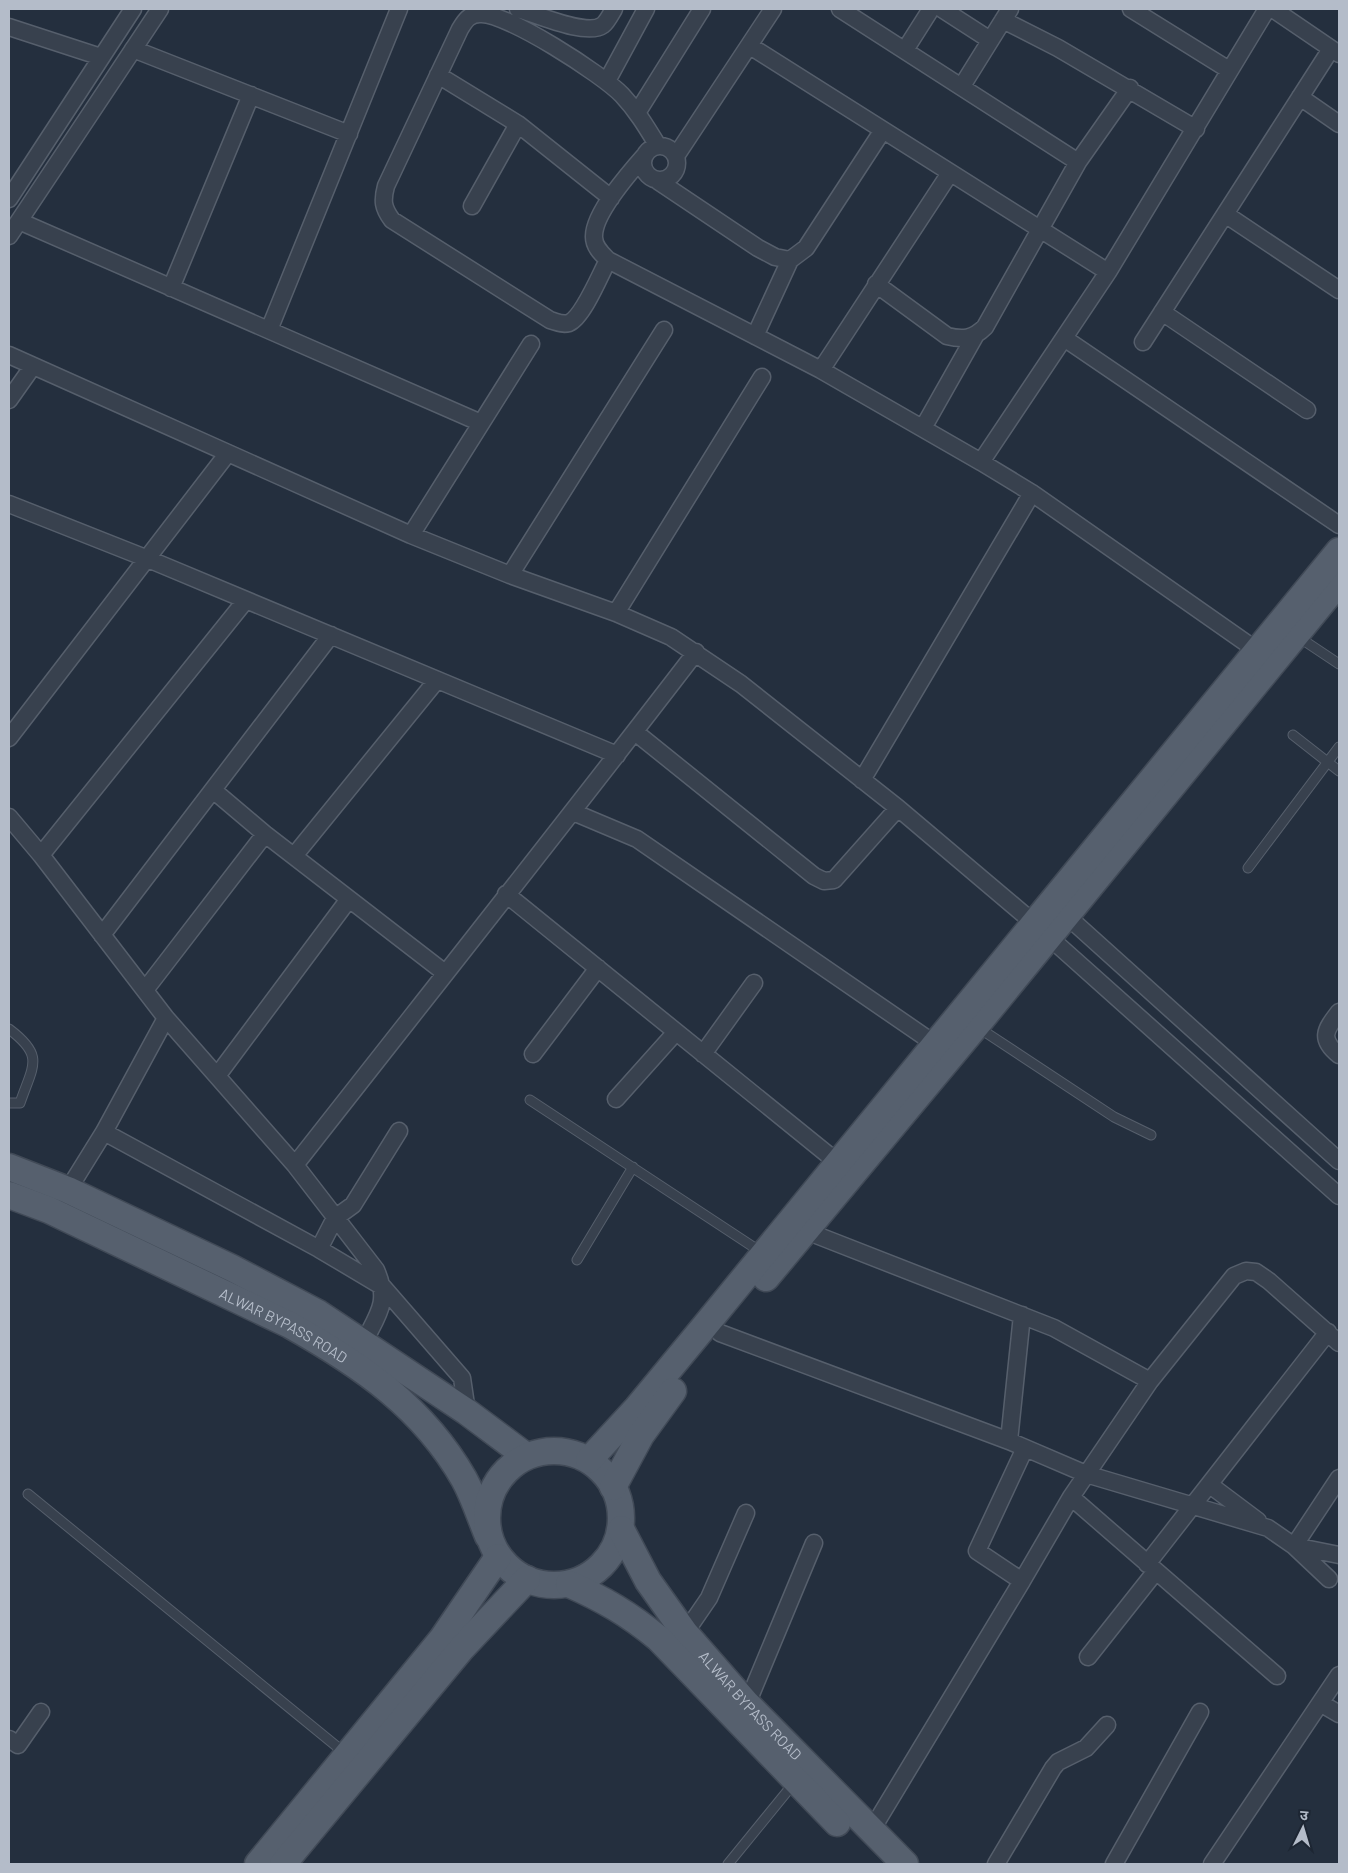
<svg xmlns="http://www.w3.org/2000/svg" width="1348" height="1873" viewBox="0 0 1348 1873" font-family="Barlow,'Noto Sans Devanagari',sans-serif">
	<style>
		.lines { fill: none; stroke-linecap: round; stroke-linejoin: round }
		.lane-casing { stroke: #565f6c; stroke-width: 11 }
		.street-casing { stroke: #565f6c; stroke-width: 19 }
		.primary-casing { stroke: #414a57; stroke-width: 29 }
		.lane { stroke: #38414e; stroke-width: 9 }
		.street { stroke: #38414e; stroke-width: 16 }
		.primary { stroke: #56606e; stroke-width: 26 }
		.labels { text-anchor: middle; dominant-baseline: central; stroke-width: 5; stroke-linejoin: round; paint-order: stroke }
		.street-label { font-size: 15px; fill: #b4bcc9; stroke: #1d2633 }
	</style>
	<rect width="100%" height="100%" fill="#242f3e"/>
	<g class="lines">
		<g class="lane-casing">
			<path id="lane" d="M1297,636L1339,664
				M1293,735L1339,771
				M1248,868L1339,747
				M979,1028L1114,1117L1151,1135
				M9,1029C45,1056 33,1065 20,1103H9
				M530,1100L761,1252
				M577,1260L633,1167
				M28,1494L346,1754
				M728,1864L794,1783"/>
		</g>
		<g class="street-casing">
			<path id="street" d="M518,9C536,14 587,37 603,25C607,22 611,14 614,9
				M840,9L1078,162
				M942,9L990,40
				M1131,9L1229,70
				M1273,9L1339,54
				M1003,20L1058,48L1196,129
				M9,27L101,57
				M750,46L1108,272
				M133,49L349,134
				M905,50L931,9
				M438,75L518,124L611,198
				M607,81L646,9
				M962,86L1010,9
				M1300,97L1339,124
				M637,113L702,9
				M643 163a17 17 0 1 1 34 0a17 17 0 1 1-34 0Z
				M645,155C630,172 593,214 594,237C594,247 602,254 608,260L821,370L981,462L1032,493L1259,652
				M676,156L773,9
				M658,181L758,248L775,257L790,260L806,248L883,130
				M9,199L133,9
				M472,206L518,124
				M1225,214L1339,290
				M19,221L481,423
				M9,236L160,9
				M608,260C600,275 583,317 569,323C562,325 557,322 550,320L392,220C383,208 382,201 386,186L460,29C465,21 469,14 480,14C506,12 603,75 622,95C637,111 647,128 658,146
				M876,284L947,336C963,340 973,339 985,327L1078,162L1130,88
				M171,288L251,95
				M1162,312L1307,410
				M269,330L399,9
				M755,336L790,260
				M1064,338L1339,525
				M1143,342L1331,49
				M9,355L411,535L510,575L616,613L671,637L741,684L898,808L1034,923
				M821,370L950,173
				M9,400L33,366
				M923,428L975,336
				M981,462L1108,272L1267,9
				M9,504L148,559L617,755
				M411,535L531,344
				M510,575L664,330
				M616,613L762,377
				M635,732L814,876L824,881L834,880L898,808
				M9,738L228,453
				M862,780L1032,493
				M213,790L265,834L445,973
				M573,812L637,839L935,1044
				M9,817L41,855L166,1018L295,1165L376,1270C390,1302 378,1314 364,1342
				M41,855L246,600
				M294,856L437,680
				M506,894L837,1162
				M1067,916L1339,1161
				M102,935L331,635
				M1049,937L1339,1196
				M145,990L265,834
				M1339,1012C1325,1030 1319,1039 1339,1055
				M533,1054L598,968
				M703,1054L754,983
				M217,1076L349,899
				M616,1099L676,1032
				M104,1132L319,1249L383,1287L462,1378L467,1412
				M295,1165C429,994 564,824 696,652
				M68,1190L104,1132L166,1018
				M806,1231L1054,1328L1150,1381
				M319,1249L335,1218L353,1205L399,1131
				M720,1333L1009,1441L1086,1474L1268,1528L1294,1546L1339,1555
				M1009,1441L1022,1315
				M1210,1485L1258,1521
				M1071,1497L1277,1676
				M1147,1564L1328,1332
				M1329,1579L1294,1546L1339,1478
				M1022,1581L1071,1497L1150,1381L1234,1276L1246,1271L1256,1272L1269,1281L1339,1343
				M685,1633L709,1598L746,1513
				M1088,1657L1156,1571
				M747,1704L814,1543
				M1322,1704L1339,1714
				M9,1739L18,1745L41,1712
				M871,1831L1022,1581L977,1551L1025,1448
				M996,1864L1053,1768L1058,1762L1086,1748L1107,1725
				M1114,1864L1200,1712
				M1212,1864L1339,1675"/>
		</g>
		<g class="primary-casing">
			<g id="primary">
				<path d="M9,1167L68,1190L232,1268L318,1313L467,1412L526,1456"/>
				<path id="s1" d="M9,1195L49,1210L290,1325C361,1365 423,1407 464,1479C474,1497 480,1517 488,1536"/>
				<path d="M766,1278L976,1026L1339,582"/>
				<circle cx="554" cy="1518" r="67"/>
				<path d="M589,1460L637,1408L704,1327L1339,551"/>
				<path d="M613,1487L641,1435L673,1391"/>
				<path id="s2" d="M621,1529L648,1581L685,1633L747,1704L905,1864"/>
				<path d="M569,1584C603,1599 629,1614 658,1638L837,1823"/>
				<path d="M258,1864L442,1639L498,1557"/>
				<path d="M283,1864L462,1648L527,1579"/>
			</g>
		</g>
		<use href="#lane" class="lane"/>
		<use href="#street" class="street"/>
		<use href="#primary" class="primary"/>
	</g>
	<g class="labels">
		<g class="street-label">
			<text stroke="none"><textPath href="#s1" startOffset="304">ALWAR BYPASS ROAD</textPath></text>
			<text stroke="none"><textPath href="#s2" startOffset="220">ALWAR BYPASS ROAD</textPath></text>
		</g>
	</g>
	<rect width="1348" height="1873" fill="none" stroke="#b4bcc9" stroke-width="20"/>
	<g transform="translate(1303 1828) rotate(5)" stroke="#1d2633" stroke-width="4" paint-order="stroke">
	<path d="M0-4L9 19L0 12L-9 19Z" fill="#b4bcc9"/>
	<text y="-8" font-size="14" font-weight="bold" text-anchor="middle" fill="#b4bcc9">उ</text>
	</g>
</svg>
